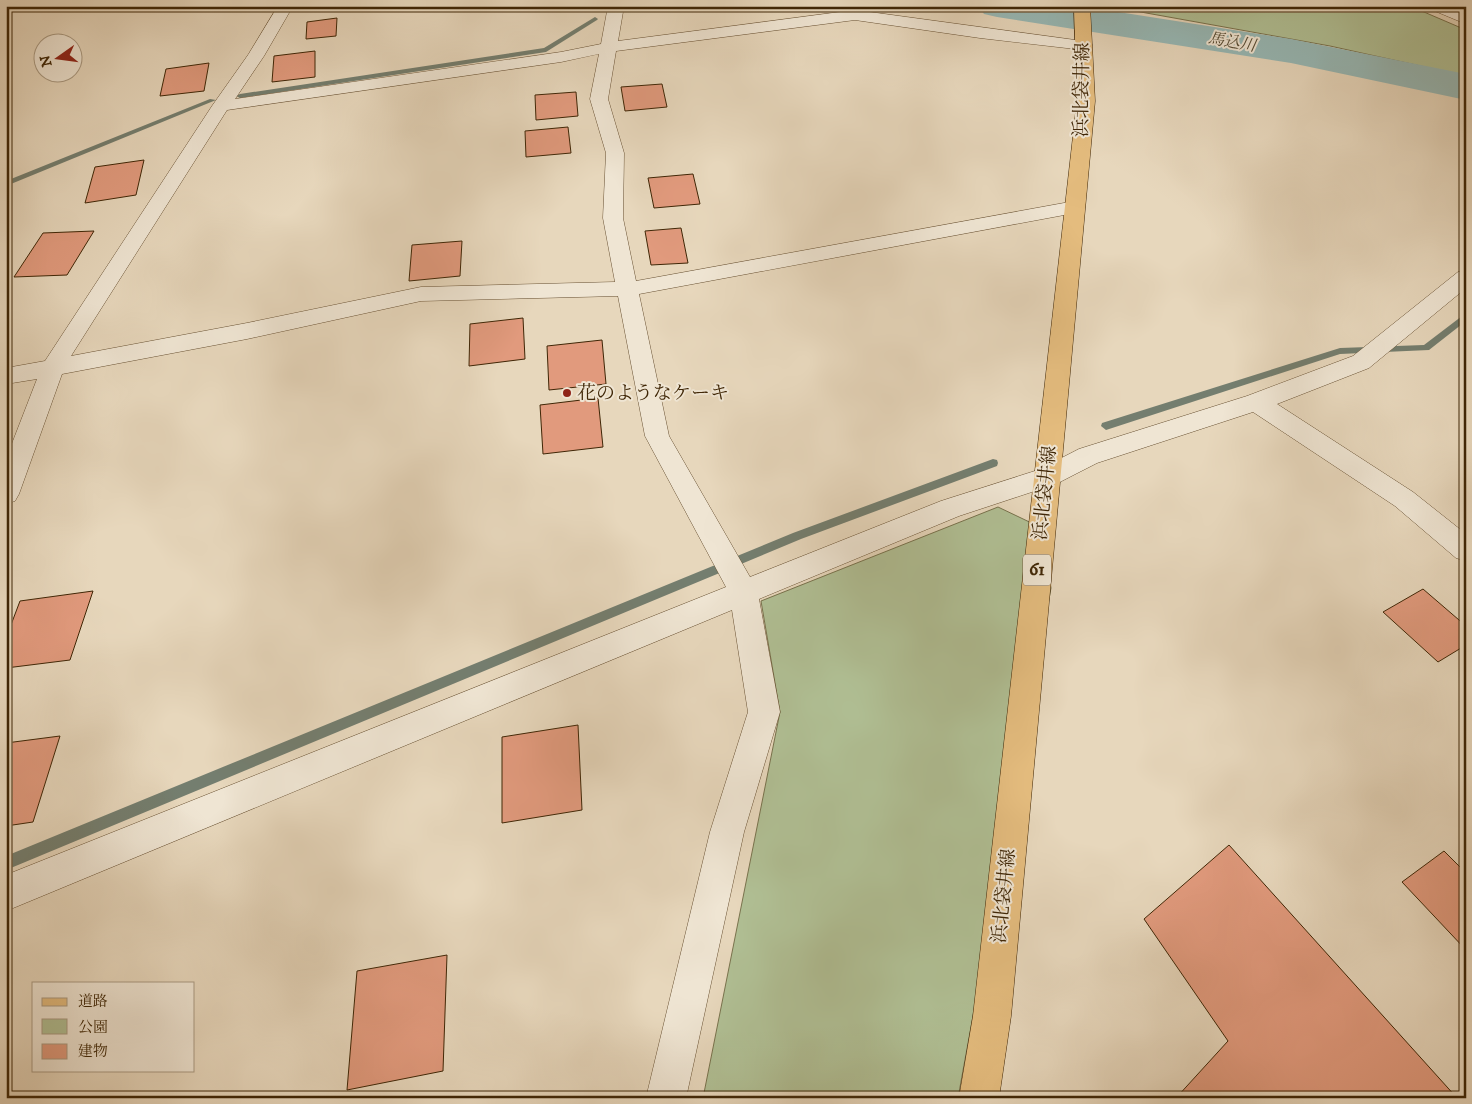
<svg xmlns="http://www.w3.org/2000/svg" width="1472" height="1104" viewBox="0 0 1472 1104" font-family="'IM FELL DW Pica','Noto Serif JP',serif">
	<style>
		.green { fill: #b0bf94; stroke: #78724d }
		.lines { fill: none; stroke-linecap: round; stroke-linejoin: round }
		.stream { fill: #747e6f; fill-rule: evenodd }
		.river { fill: #97b8b5; fill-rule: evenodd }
		.building { fill: #e19a7d; stroke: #3f2606 }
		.minor-casing { stroke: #695234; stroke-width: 1 }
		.major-casing { stroke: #3f2606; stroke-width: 1 }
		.minor { fill: #efe5d3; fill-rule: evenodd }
		.major { fill: #e4bc7e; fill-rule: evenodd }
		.poi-dot { fill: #8f2418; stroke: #efe5d3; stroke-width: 2 }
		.labels { text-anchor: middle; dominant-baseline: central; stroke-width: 4; stroke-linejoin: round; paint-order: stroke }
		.far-water-label { font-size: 16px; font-style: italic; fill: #554a32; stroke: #efe5d3 }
		.shield { fill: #efe5d3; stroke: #745f44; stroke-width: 1 }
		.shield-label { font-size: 18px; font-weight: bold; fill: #3f2606 }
		.street-label { font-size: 19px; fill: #3f2606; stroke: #efe5d3 }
		.poi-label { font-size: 19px; fill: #3f2606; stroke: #efe5d3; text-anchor: start }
	</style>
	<rect width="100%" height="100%" fill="#e7d7bc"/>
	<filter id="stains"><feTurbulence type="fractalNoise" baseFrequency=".004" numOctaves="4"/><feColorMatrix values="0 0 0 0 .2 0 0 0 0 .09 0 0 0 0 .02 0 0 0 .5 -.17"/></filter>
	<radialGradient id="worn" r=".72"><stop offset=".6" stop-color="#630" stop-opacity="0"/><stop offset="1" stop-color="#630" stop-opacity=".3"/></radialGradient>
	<path class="green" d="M1123,6H1410L1466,30V76L1330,46L1124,9Z
		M998,507L1042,528L1051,588L958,1098H703L780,712L761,601Z"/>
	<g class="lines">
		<path class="stream" d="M595,17L598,19L597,20L546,52L240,98L236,96L240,94L544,48Z
			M210,99L216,100L6,186V181Z
			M1466,313V321L1429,350L1340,354L1106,430L1101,426L1102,423L1340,348L1424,345Z
			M993,459L997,460L998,463L997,466L801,539L6,870V856L793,533Z"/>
		<path class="river" d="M978,6H1080L1291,39L1466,74V100L1291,63L997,17L984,14Z"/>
	</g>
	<path class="building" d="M337,18L336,36L306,39L307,22Z
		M315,51V77L272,82L274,56Z
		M209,63L204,91L160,96L166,69Z
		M662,84L667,107L625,111L621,87Z
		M576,92L578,116L536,120L535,95Z
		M568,127L571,153L526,157L525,131Z
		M144,160L136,195L85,203L95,167Z
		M693,174L700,204L654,208L648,178Z
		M681,228L688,263L651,265L645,231Z
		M94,231L67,275L14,277L43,233Z
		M462,241L460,276L409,281L412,245Z
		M523,318L525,359L469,366L470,324Z
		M602,340L606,384L549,390L547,346Z
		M598,398L603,447L543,454L540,405Z
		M1423,589L1466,626V645L1438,662L1383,612Z
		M93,591L70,660L6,668V638L20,601Z
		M578,725L582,810L502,823V737Z
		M60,736L33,822L6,826V743Z
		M1229,845L1457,1098H1176L1228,1041L1144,919Z
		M1444,851L1466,873V950L1402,882Z
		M447,955L443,1071L347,1090L357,971Z"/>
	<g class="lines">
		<g class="minor-casing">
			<path id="minor" d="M278,6H293L264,56L235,99L561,52L601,44L608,6H624L618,41L855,10L1090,42L1092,45L1090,48L1084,50L980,38L855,20L616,51L608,99L624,153L623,218L636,281L1075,201L1082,203L1085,207L1082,211L1075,213L639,294L669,436L750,577L941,501L1038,470L1079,449L1247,396L1353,356L1458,272L1466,270V288L1369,368L1277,404L1413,492L1466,534V561L1456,558L1395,506L1253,412L1097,463L1056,484L959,516L759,599L780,712L744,832L686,1098H646L710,832L748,712L732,610L6,911V875L726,587L645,436L618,296L421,301L247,339L62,374L19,494L15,501L6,504V459L37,379L6,384V368L45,361L212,106L248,55ZM599,54L590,99L606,153L603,218L615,282L421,287L247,323L71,356L227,110L561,62Z
				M1428,6H1449L1466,13V24L1430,9Z"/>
		</g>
		<g class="major-casing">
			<path id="major" d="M1074,6H1090L1095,101L1011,1016L999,1098H959L973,1016L1077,101Z"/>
		</g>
		<use href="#minor" class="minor"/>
		<use href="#major" class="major"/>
	</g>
	<circle class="poi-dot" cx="567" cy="393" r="5"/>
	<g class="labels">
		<g class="far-water-label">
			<text transform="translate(1232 42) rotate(10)">馬込川</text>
		</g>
		<rect class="shield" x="1023" y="554.5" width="28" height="31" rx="4"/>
		<g class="shield-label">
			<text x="1037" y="570">61</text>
		</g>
		<g class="street-label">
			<text transform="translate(1082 90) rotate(-89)">浜北袋井線</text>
			<text transform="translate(1045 493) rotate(-84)">浜北袋井線</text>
			<text transform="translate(1004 896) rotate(-84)">浜北袋井線</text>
		</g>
		<g class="poi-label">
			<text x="577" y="393">花のようなケーキ</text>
		</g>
	</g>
	<rect width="1472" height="1104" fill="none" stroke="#e7d7bc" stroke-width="25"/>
	<rect x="8" y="8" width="1457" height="1089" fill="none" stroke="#3f2606" stroke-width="2.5"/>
	<rect x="12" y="12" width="1447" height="1079" fill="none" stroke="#3f2606"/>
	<rect x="32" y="982" width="162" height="90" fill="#efe5d3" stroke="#a99981"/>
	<rect x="42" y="998" width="25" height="8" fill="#e4bc7e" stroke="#a99981"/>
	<text x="78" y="1006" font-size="15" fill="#3f2606">道路</text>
	<rect x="42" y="1019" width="25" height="15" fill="#b0bf94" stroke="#a99981"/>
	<text x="78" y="1032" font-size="15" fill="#3f2606">公園</text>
	<rect x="42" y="1044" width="25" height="15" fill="#e19a7d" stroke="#a99981"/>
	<text x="78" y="1056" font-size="15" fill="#3f2606">建物</text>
	<g transform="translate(58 58) rotate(256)"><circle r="24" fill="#efe5d3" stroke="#a99981"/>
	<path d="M0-4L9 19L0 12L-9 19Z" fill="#8f2418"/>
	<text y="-8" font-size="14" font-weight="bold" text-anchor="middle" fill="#3f2606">N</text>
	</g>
	<rect width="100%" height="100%" filter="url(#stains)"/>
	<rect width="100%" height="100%" fill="url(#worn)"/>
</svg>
